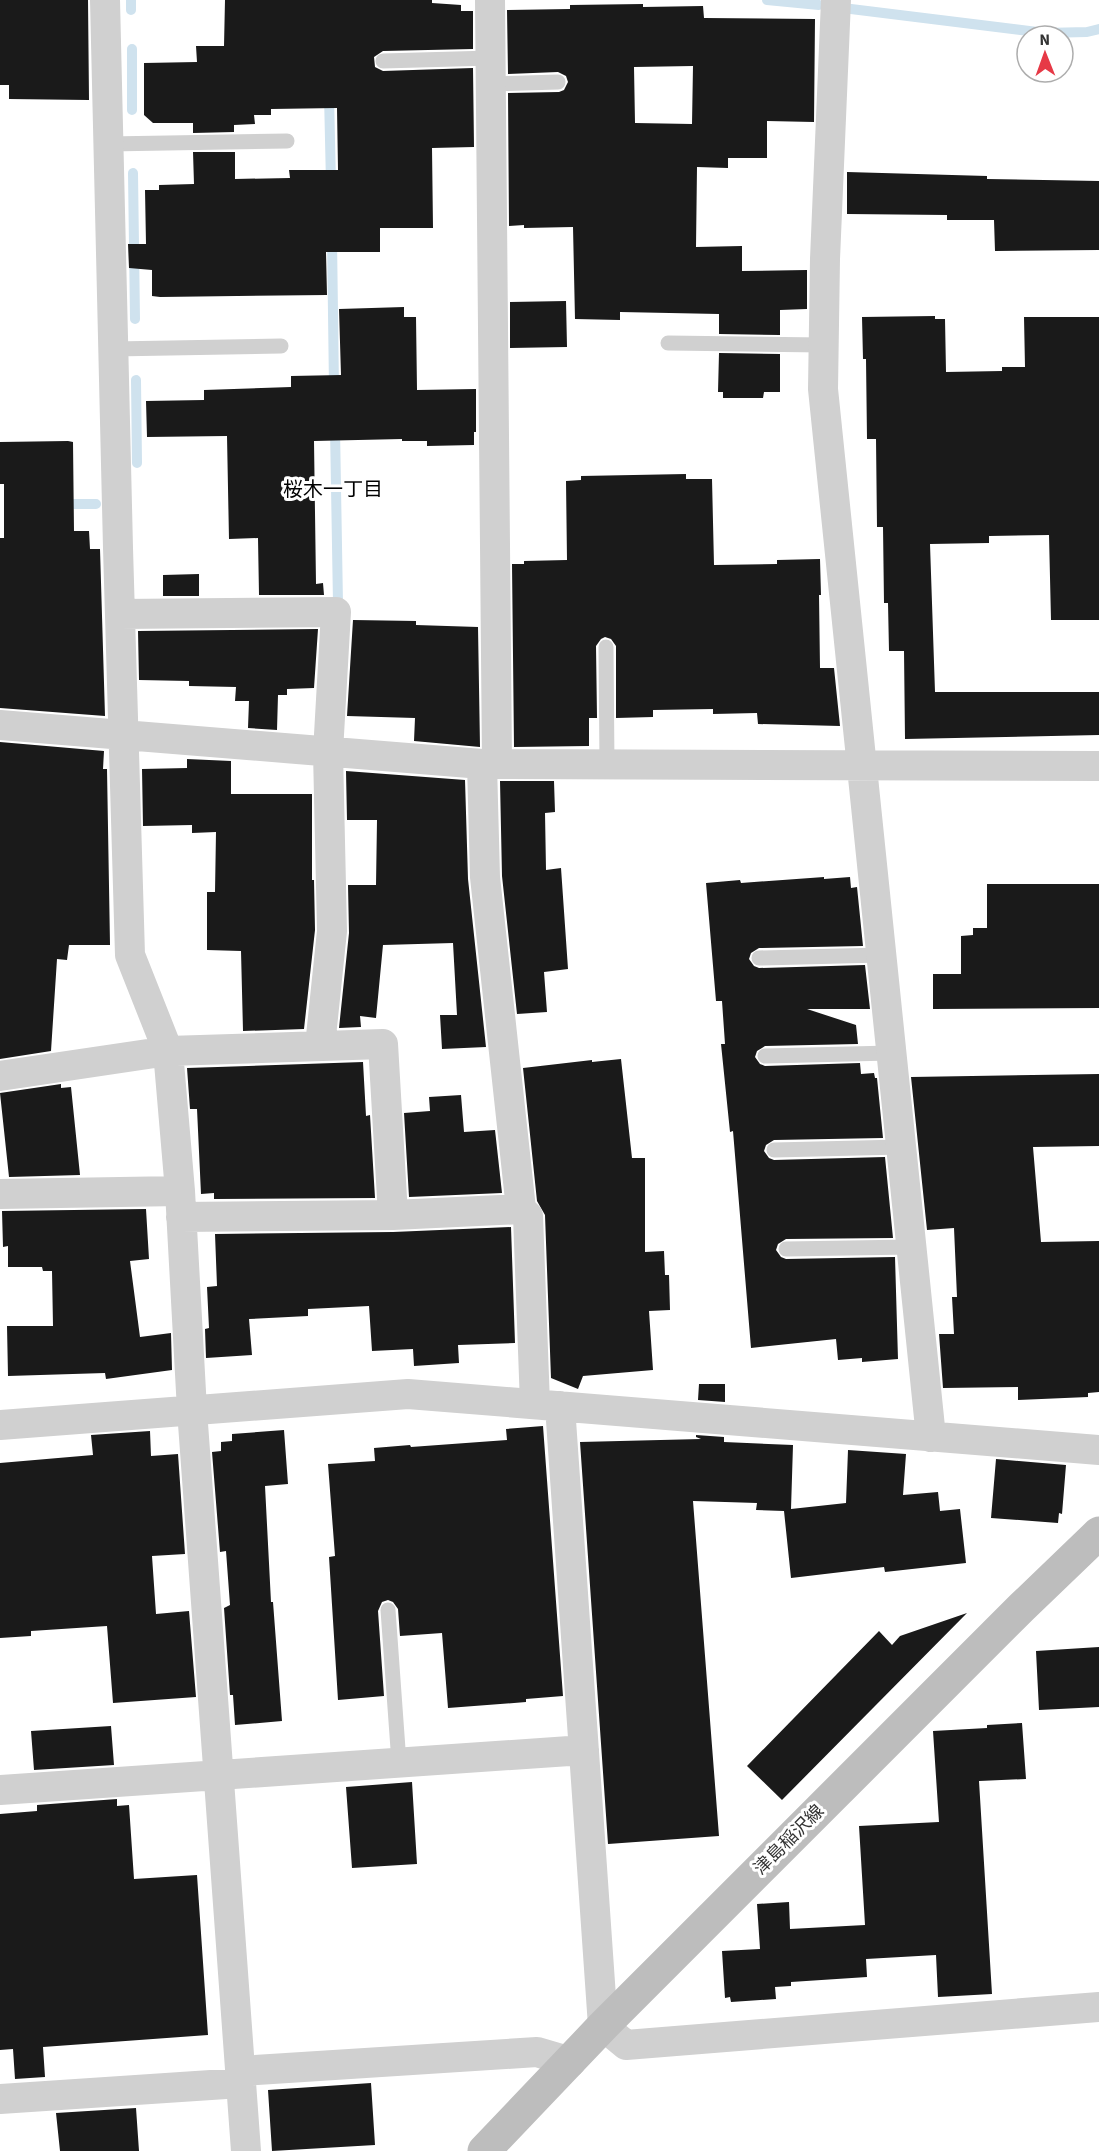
<svg xmlns="http://www.w3.org/2000/svg" width="1099" height="2151" viewBox="0 0 1099 2151" font-family="'Source Sans 3','Noto Sans JP',sans-serif">
	<style>
		.lines { fill: none; stroke-linecap: round; stroke-linejoin: round }
		.stream { stroke: #cfe2ee; stroke-width: 10 }
		.building { fill: #1a1a1a; fill-rule: evenodd }
		.service { stroke: #d0d0d0; stroke-width: 15 }
		.minor { stroke: #d0d0d0; stroke-width: 30 }
		.secondary { stroke: #bdbdbd; stroke-width: 33 }
		.labels { text-anchor: middle; dominant-baseline: central; stroke-width: 6; stroke-linejoin: round; paint-order: stroke }
		.street-label { font-size: 18px; fill: #333; stroke: #fff }
		.neighbourhood-label { font-size: 20px; fill: #000; stroke: #fff }
	</style>
	<rect width="100%" height="100%" fill="#fff"/>
	<g class="lines">
		<path class="stream" d="M131,0V10
			M767,0L819,5
			M851,9L1045,33L1087,32L1099,29
			M132,49V110
			M329,95L331,184
			M133,173L135,319
			M332,239L334,388
			M136,380L137,463
			M335,428L338,604
			M60,504H96"/>
	</g>
	<path class="building" d="M0,0H88L89,100L9,99V85H0Z
		M225,0H432V3L461,5V11H473V49L383,51L374,57L375,67L383,71L473,68L474,147L432,148L433,228H380V252H326L327,295L160,297L152,296V270L129,268L128,244H146L145,190H159V185L194,184L193,152H235V179L290,178L289,170H338L337,108L271,109V115H254L255,124L234,125V132L193,133V123H153L144,115V63L197,62L196,46H224Z
		M643,4V7L703,6L704,18L815,19L814,122L767,121V158H728V168L697,167L696,247L742,246V271L807,270V309L780,310V335L719,334V314L620,312V320L575,319L573,227L524,228V225L509,226L508,93L559,92L564,90L568,82L566,76L558,72L508,74L507,10L570,9V5ZM693,66L692,124L635,123L634,67Z
		M847,172L987,176V179L1099,181V250L995,251L994,220H947V215L847,214Z
		M566,301L567,347L510,348V302Z
		M404,307V317H416L417,390L476,389V432H474V445L427,446V441H402V439L314,441L316,584L323,583L324,595H259L258,538L229,539L227,436L147,437L146,401L204,400V390L291,387V376L341,375L339,309Z
		M935,316V319H945L946,372L1002,371V367H1025L1024,317H1099V620H1051L1049,535L989,536V543L930,544L935,692H1099V735L905,739L904,651H889L888,603H884L883,527H877L876,439H867L866,359H863L862,317Z
		M719,353L780,354V392H764L763,398H723V392H718Z
		M68,441L73,442L74,531H89L90,549H100L105,716L0,708V538H4V484H0V442Z
		M686,474V479H712L714,565L777,564V560L820,559L821,595H819L820,668H834L840,726L758,724L757,713L713,714V709L653,710V717L616,718V646L611,639L605,637L601,639L596,646L597,718H589V746L514,747L512,564H524V561L567,560L566,481L581,480V476Z
		M199,574V596H163V575Z
		M353,620L416,621V625L478,627L480,747L414,741L415,718L347,716Z
		M318,629L314,688L287,689V695H278L277,730L248,728L249,701H235L236,687L189,686V681L139,680L138,631Z
		M0,742L104,751L103,769H107L110,945H69L67,960L57,959L51,1051L0,1059Z
		M187,759L231,761V794H312V880H314L315,930L304,1029L243,1031L241,951L207,950V892H215L216,832L192,833V825L143,826L142,769L187,768Z
		M346,771L465,780L468,879L486,1047L442,1049L440,1015H457L453,943L383,945L376,1018L360,1016L361,1027L339,1028L349,933L348,885H376L377,820H347Z
		M500,781H554L555,812L545,813L546,870L561,868L568,969L544,972L547,1012L517,1014L502,876Z
		M824,877V879L850,877L851,888L857,887L863,946L759,948L751,953L749,959L754,966L759,968L865,965L870,1009H807L856,1025L858,1044L765,1046L757,1051L755,1057L760,1064L765,1066L860,1063L861,1074L874,1073L875,1078H877L883,1138L774,1140L766,1145L764,1151L769,1158L774,1160L885,1157L893,1238L786,1239L778,1244L776,1250L781,1257L786,1259L895,1257L898,1359L862,1362V1358L838,1360L836,1339L751,1348L733,1131L730,1132L721,1044H725L722,1001H716L706,883L740,880L741,883Z
		M987,884H1099V1008L933,1009V974H961V936L973,935V928H987Z
		M621,1059L632,1158H645V1252L664,1251L665,1275H669L670,1310L649,1311L653,1370L583,1376L578,1389L551,1378L545,1215L537,1201L523,1068L592,1060V1062Z
		M363,1062L366,1116L370,1115L375,1198L214,1199V1193L201,1194L197,1109H190L187,1068Z
		M1099,1074V1146L1033,1147L1041,1242L1099,1241V1392L1088,1393V1397L1018,1400V1387L943,1388L939,1334H954L952,1297H957L954,1228L927,1230L911,1077Z
		M61,1084V1088L71,1087L80,1175L9,1177L0,1093Z
		M461,1095L464,1132L495,1130L502,1193L409,1197L404,1113L430,1111L429,1097Z
		M146,1209L149,1259L130,1261L140,1337L171,1333L172,1370L106,1379L105,1373L8,1376L7,1326H53L52,1271H43L42,1267H8V1246L3,1247L2,1211Z
		M511,1227L515,1343L458,1345L459,1363L414,1366L413,1349L372,1351L369,1306L308,1309V1316L249,1319L252,1355L206,1358L205,1329L209,1328L207,1287L217,1286L215,1234L393,1232Z
		M699,1384H725V1402L698,1400Z
		M543,1426L563,1696L526,1699V1702L448,1708L442,1633L400,1636L398,1609L393,1602L388,1600L382,1602L378,1611L384,1696L338,1700L329,1557L335,1556L328,1464L375,1461L374,1448L410,1445L411,1447L507,1440L506,1429Z
		M284,1430L288,1484L265,1486L271,1602H273L282,1721L235,1725L233,1695H230L224,1608L230,1605L226,1551L220,1552L212,1452L221,1451V1442L232,1441V1434Z
		M150,1431L151,1456L178,1454L185,1554L152,1556L156,1614L189,1611L196,1697L113,1703L107,1626L31,1631V1636L0,1638V1463L93,1455L91,1435Z
		M696,1435L724,1437V1442L793,1445L791,1509L846,1503L848,1450L906,1454L903,1495L938,1492L940,1511L960,1509L966,1563L885,1572L884,1567L791,1578L784,1511L756,1510L757,1503L693,1501L719,1836L608,1844L580,1442L701,1439L696,1437Z
		M996,1459L1066,1465L1062,1514L1059,1513L1058,1523L991,1518Z
		M967,1613L782,1800L747,1766L879,1631L892,1645L900,1636Z
		M1099,1647V1707L1039,1710L1036,1651Z
		M1022,1723L1026,1779L979,1781L992,1994L938,1997L936,1955L866,1959L867,1977L791,1982V1986L775,1987L776,1999L731,2002L730,1997L725,1998L722,1951L760,1949L757,1904L789,1902L790,1929L865,1925L859,1826L939,1822L933,1731L987,1728V1725Z
		M111,1726L114,1765L34,1770L31,1731Z
		M412,1782L417,1864L352,1868L346,1787Z
		M117,1799V1806L129,1805L134,1879L197,1875L208,2035L43,2047L45,2077L15,2079L13,2049L0,2050V1814L37,1811V1805Z
		M371,2083L375,2145L272,2151L268,2090Z
		M136,2108L139,2151H60L56,2113Z"/>
	<g class="lines">
		<path class="service" d="M383,61L491,58
			M491,84L558,82
			M108,144L287,141
			M668,343L824,345
			M113,349L281,346
			M606,647L607,765
			M759,958L881,955
			M765,1056L891,1053
			M774,1150L901,1147
			M786,1249L911,1247
			M388,1610L399,1763"/>
		<path class="minor" d="M105,0L118,548L130,955L168,1051L180,1191L192,1410L246,2151
			M490,0L497,764
			M836,0L825,259L823,389L931,1437
			M120,614L336,612L328,752L332,931L320,1046
			M0,725L482,764L1099,766
			M482,764L485,877L521,1209L528,1216L535,1404
			M0,1076L168,1051L383,1044L393,1215
			M0,1194L180,1191
			M181,1217L393,1215L521,1209
			M560,1406L603,2026L626,2045L1099,2007
			M0,1425L408,1394L1099,1450
			M0,1790L584,1750
			M240,2071L537,2052L571,2062
			M0,2099L241,2083"/>
		<path class="secondary" d="M484,2151L603,2026L1022,1607L1099,1533"/>
	</g>
	<g class="labels">
		<g class="street-label">
			<text transform="translate(789 1840) rotate(-45)">津島稲沢線</text>
		</g>
		<g class="neighbourhood-label">
			<text x="333" y="490">桜木一丁目</text>
		</g>
	</g>
	<g transform="translate(1045 54) rotate(359)"><circle r="28" fill="#ffffff" stroke="#adadad" stroke-width="1.5"/>
	<path d="M0-4.5L10 22L0 15L-10 22Z" fill="#e63946"/>
	<text y="-9" font-size="16" font-weight="bold" text-anchor="middle" fill="#333333">N</text>
	</g>
</svg>
